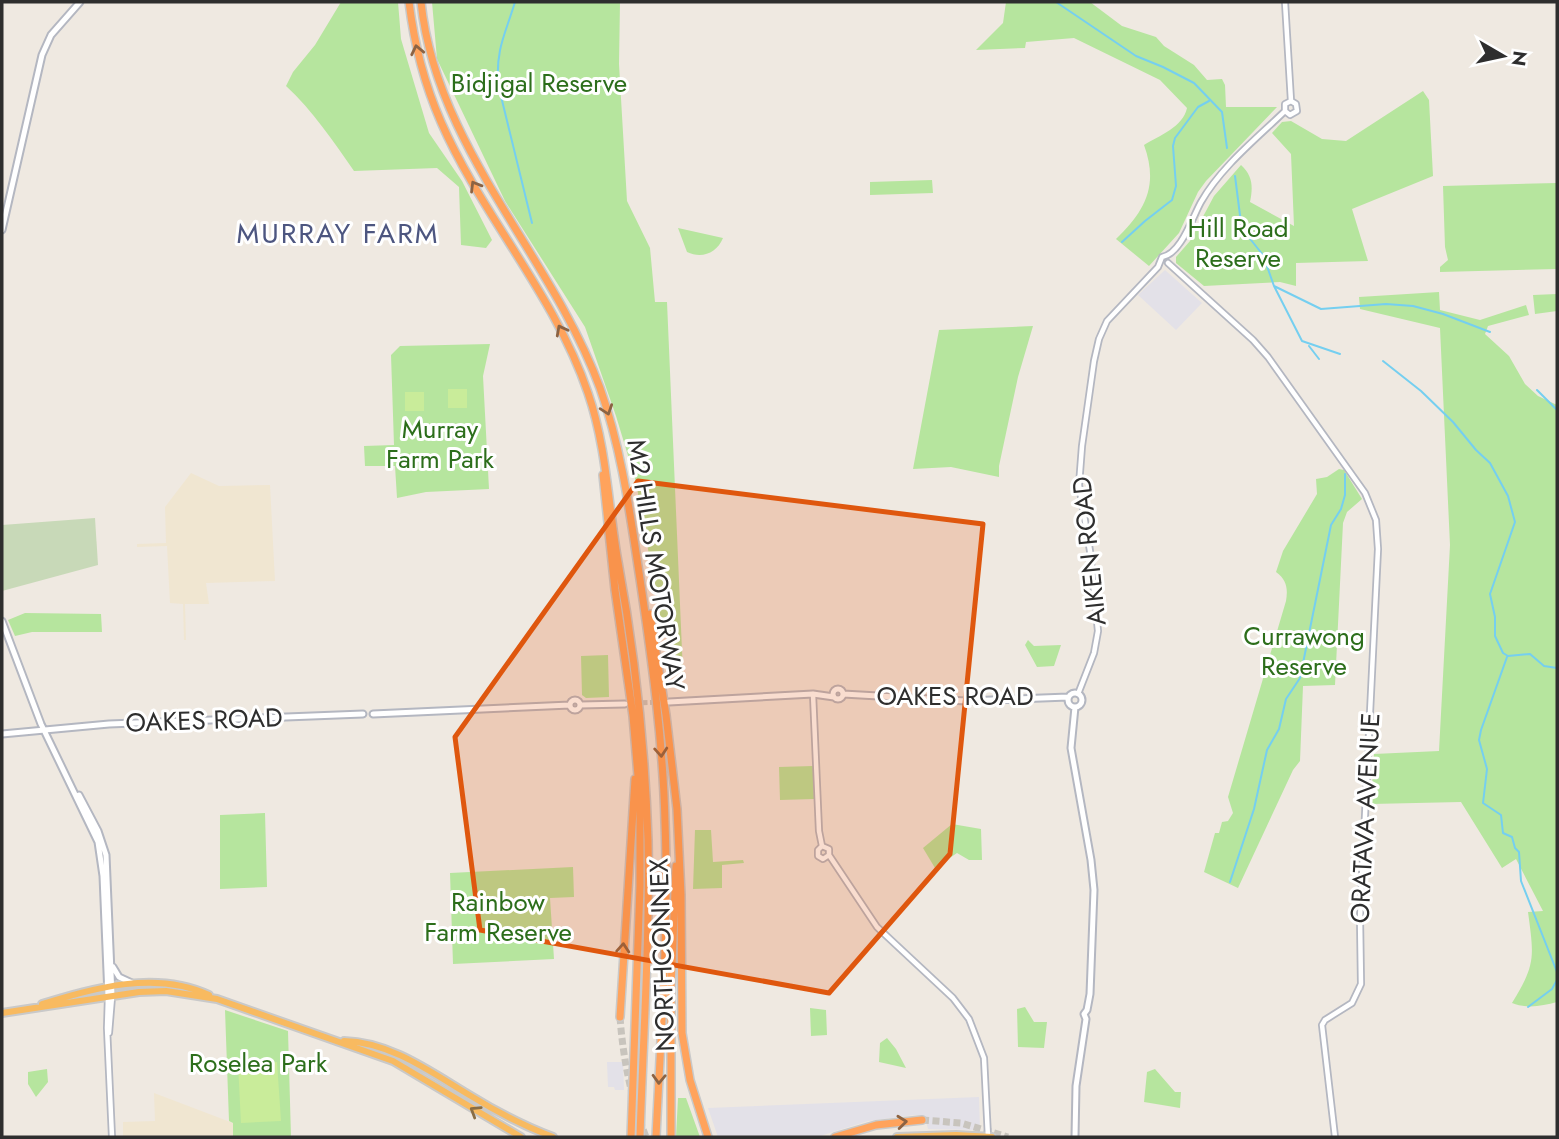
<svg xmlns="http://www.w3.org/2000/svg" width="1559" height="1139" viewBox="0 0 1559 1139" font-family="Jost,sans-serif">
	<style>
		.industrial { fill: #e3e1e8 }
		.education { fill: #f0e6d1 }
		.green { fill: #b6e59e }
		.cemetery { fill: #c8d9b8 }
		.pitch { fill: #c9ec9a }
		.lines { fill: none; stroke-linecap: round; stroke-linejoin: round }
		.stream { stroke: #75cff0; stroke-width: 2 }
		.secondary-tunnel { stroke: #c8c4bd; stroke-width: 5; stroke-dasharray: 5 2.5; stroke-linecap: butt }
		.motorway-tunnel { stroke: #c8c4bd; stroke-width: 7; stroke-dasharray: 7 3.5; stroke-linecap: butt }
		.tertiary-casing { stroke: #b4b7c1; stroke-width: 8 }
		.secondary-casing { stroke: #b4b7c1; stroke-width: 9 }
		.trunk-casing { stroke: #c9c9c9; stroke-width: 10 }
		.motorway-casing { stroke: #c9c9c9; stroke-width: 10 }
		.tertiary { stroke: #fff; stroke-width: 4.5 }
		.secondary { stroke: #fff; stroke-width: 5 }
		.trunk { stroke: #f8ba60; stroke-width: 6 }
		.motorway { stroke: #ffa35c; stroke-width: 7 }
		.oneway { stroke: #8c6343 }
		.oneway2 { stroke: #896d44 }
		.marked { fill: #df570e; fill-opacity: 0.2; stroke: #df570e; stroke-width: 5; stroke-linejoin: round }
		.labels { text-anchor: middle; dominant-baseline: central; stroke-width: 6; stroke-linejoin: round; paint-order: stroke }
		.park-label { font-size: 26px; fill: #2c6e1b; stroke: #fff }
		.street-label { font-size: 26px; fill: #2e2e2e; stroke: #fff }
		.neighbourhood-label { font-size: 28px; letter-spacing: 2px; fill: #4d5680; stroke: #fff }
	</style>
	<rect width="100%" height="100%" fill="#efe9e1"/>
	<path class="industrial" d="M1165,270L1202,303L1176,330L1138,295Z
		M607,1062H623L624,1090H615L614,1087H608Z
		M979,1097L980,1130L928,1129L925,1117L915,1115L868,1121L817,1137H718L708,1108Z"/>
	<path class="education" d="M191,473L219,486L270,485L275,581L206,583L209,604H185L186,640H184L183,604L170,603L167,546L137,547V544L166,543L165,507Z
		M154,1093L233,1123V1137H123V1122L155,1121Z"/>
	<path class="green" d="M341,2H398L401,39L429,133L462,181L492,240L486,248L461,245L459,187L437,168L354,171C333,141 313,111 286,86L293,72L315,45Z
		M432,2H620L619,64L627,201L650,248L655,302H667L683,674L661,622L636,482L616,416L585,327L505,201L437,59Z
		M1006,2H1090L1122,26L1156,37L1164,46L1194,65L1207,80L1222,79L1225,85L1226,107H1277L1206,181L1198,192L1179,233L1149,266L1116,239C1145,211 1159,186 1144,145C1159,136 1183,127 1187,108L1160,80L1074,38L1026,42L1025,48L976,50L1003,23Z
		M1423,91L1429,100L1433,176L1352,209L1368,261L1296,263V286L1280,282L1204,286L1176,263V257L1190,241L1214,196L1241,165C1253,176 1253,187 1250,202L1294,226L1291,154L1272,133L1282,122L1291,121L1322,139L1346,141Z
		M932,180L933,193L870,195V182Z
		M1557,183V269L1440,272V267L1448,260L1445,247L1443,186Z
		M678,228L723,238C717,253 702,259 687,252Z
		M1439,292L1440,310L1480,320L1526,305L1529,315L1488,326L1485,334L1509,356L1525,384L1538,396L1557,405V1002C1542,1006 1527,1009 1512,1003C1536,964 1534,957 1528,912L1543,911L1516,859L1502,868L1461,802L1371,804L1374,754L1439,751L1450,545L1440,328L1360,309L1359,297Z
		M1557,294V311L1535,314L1533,295Z
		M1033,326L1018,377L999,466V477L951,467L913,469L939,330Z
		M490,344L483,376L489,489L426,492L397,498L395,466H365L364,446L394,445L391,355L400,346Z
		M1339,469L1344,470L1362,499L1347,512L1343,523L1335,685L1303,686L1300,761L1293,770L1238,888L1204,872L1215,833H1219L1222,822L1228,821L1233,813L1228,797L1286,601C1288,589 1287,580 1276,572L1283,551L1317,494L1316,479L1327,477Z
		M25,613L101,614L102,632H32L15,636L8,620Z
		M1028,640L1034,646L1061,645L1054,666L1037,667L1025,645Z
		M608,655L609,697L586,698L582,695L581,656Z
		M813,766L814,799L780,800L779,767Z
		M265,813L267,887L220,889V815Z
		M952,824L981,829L982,860H969L957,853L935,868L923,848Z
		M695,830H711L713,862L743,860L744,863L722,865V888L693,889Z
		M573,867L574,897L550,898L554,959L453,964L450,873Z
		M1025,1007L1034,1022H1047L1044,1048L1018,1047L1017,1009Z
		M810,1008L826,1010L827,1035L811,1036Z
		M225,1010L288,1031L291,1137H233V1123L229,1121Z
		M887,1038L896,1049L906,1068L879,1062L880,1043Z
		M47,1069L48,1082L36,1097L28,1084V1072Z
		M1155,1069L1175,1092H1181L1180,1108L1144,1102L1147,1072Z
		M678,1098H686L700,1137H676Z"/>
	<path class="cemetery" d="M95,518L98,565L2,591V525Z"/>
	<path class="pitch" d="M448,389H467V408H448Z
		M405,392H424V411H405Z
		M277,1062L281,1121L241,1123L238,1064Z"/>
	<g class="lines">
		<path class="stream" d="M515,2C505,35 496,48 498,84L532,223
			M1056,2L1136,56L1163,67L1194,83L1222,112L1227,148
			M1235,176L1241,223L1247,235L1263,255L1274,286L1302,341L1340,354
			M1122,242L1145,221L1172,200L1176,186L1173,146L1175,138L1198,107L1209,101
			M1274,286L1321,309L1386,304L1413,306L1443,314L1490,332
			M1309,346L1319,359
			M1383,361L1421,391L1453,422L1476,450L1490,463L1508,496L1515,522L1490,594L1495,617V636L1503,653L1508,656
			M1537,390L1557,410
			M1508,656L1530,654L1544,666L1557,668
			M1507,657L1481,730L1479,740L1487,769L1483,803L1501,815L1503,833L1512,837L1515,848L1519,852L1521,881L1557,972
			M1230,882L1254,809L1267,750L1279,729L1286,699L1300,678L1331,525L1341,509L1345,495V474
			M1528,1007L1552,989L1557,980"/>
		<path class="secondary-tunnel" d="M635,703L667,702"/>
		<path class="motorway-tunnel" d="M620,1017C623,1059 631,1098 646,1137
			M922,1120L961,1123L1008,1137"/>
		<g class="tertiary-casing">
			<path id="tertiary" d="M1285,2L1291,101
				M1285,111L1290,115L1297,111L1296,104L1291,101
				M1168,263L1253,340L1268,357L1365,493L1376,520L1378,549L1360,918L1361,984L1352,1003L1325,1020L1322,1025L1335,1137
				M813,694L819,831L822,846
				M1078,694L1094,653L1098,631L1090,551L1079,485L1082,446L1094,361L1099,339L1107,321L1158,267L1162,257C1181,254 1192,218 1201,202C1221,167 1256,139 1285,111V104L1291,101
				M822,846L829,849V855L877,927L953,998L969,1019L984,1058L988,1137
				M822,846L818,850V856L823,859L829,855
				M108,997L107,1028L112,1137
				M109,1033L112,997"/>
		</g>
		<g class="secondary-casing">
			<path id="secondary" d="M2,230L42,55L51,35L80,2
				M2,621L41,724L98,842L103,876L108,996
				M833 694a5 5 0 1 1 10 0a5 5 0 1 1-10 0Z
				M1068 700a7 7 0 1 1 14 0a7 7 0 1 1-14 0Z
				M843,694L966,701L1068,697
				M570 705a5 5 0 1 1 10 0a5 5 0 1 1-10 0Z
				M669,702L813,694L834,697
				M580,705L625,704
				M373,714L570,705
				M2,734L109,724L363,714
				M79,795L98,831L106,855L112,996
				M113,967L119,977L132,983
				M1075,1137L1076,1086L1086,1019L1084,1014L1087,1010L1090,994L1094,890L1091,860L1071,748L1075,707"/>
		</g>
		<g class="trunk-casing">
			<path id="trunk" d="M42,1004C95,988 156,970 209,995
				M2,1013L139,992L166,991L217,999L393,1061L521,1137
				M344,1041C391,1042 432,1073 471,1096C497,1112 524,1126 553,1137
				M897,1137L956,1135L992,1137"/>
		</g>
		<g class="motorway-casing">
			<path id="motorway" d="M409,2C414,43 424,83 441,122C482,216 555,295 588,393C607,448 608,506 618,562C635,654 645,747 648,840C650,939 643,1038 640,1137
				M421,2C436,148 551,254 600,388C622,450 630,514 640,579C652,660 663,741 665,822C669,927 661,1032 656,1137
				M603,475L615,590L633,716L640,800V886L631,1137
				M650,614L666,715L677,809L681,895L682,1033L690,1080L708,1137
				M620,1017L635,779
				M671,1137V989L676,866
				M835,1137L876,1125L922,1120"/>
		</g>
		<use href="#tertiary" class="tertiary"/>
		<use href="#secondary" class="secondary"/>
		<use href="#trunk" class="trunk"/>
		<use href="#motorway" class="motorway"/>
	</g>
	<defs><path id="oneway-chevron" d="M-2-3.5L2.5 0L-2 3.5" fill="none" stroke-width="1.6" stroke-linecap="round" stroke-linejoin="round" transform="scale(1.75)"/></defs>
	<g class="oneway">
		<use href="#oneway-chevron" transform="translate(417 50) rotate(-102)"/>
		<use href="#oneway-chevron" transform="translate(475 186) rotate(-121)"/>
		<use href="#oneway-chevron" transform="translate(561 330) rotate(-118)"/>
		<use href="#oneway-chevron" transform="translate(607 410) rotate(71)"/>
		<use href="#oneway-chevron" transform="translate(661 752) rotate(86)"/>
		<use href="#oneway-chevron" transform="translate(623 948) rotate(-86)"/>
		<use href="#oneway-chevron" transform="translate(659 1079) rotate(92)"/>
		<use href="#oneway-chevron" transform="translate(902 1122) rotate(-6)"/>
	</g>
	<use class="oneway2" href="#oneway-chevron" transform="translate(475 1111) rotate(-148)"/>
	<path class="marked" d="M638,481L983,524L950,854L829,993L480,930L455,737Z"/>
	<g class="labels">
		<g class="park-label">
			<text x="539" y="83">Bidjigal Reserve</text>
			<text x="1238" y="228">Hill Road<tspan x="1238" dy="30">Reserve</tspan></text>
			<text x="440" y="429">Murray<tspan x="440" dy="30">Farm Park</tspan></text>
			<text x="1304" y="636">Currawong<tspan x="1304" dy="30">Reserve</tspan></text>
			<text x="498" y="902">Rainbow<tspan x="498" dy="30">Farm Reserve</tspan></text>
			<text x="258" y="1063">Roselea Park</text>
		</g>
		<g class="street-label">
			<text transform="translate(1089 551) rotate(-96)">AIKEN ROAD</text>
			<text transform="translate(656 565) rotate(81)">M2 HILLS MOTORWAY</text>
			<text x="955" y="696">OAKES ROAD</text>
			<text transform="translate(204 720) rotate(-2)">OAKES ROAD</text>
			<text transform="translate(1365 818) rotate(-87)">ORATAVA AVENUE</text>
			<text transform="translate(662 955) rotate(-92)">NORTHCONNEX</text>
		</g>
		<g class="neighbourhood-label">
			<text x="338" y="233">MURRAY FARM</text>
		</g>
	</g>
	<rect width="1559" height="1139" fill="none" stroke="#2e2e2e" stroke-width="7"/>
	<g transform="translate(1503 56) rotate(99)" stroke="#ffffff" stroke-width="5" paint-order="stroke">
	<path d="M0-5L12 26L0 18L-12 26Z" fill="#2e2e2e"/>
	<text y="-10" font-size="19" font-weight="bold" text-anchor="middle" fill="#2e2e2e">N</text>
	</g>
</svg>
